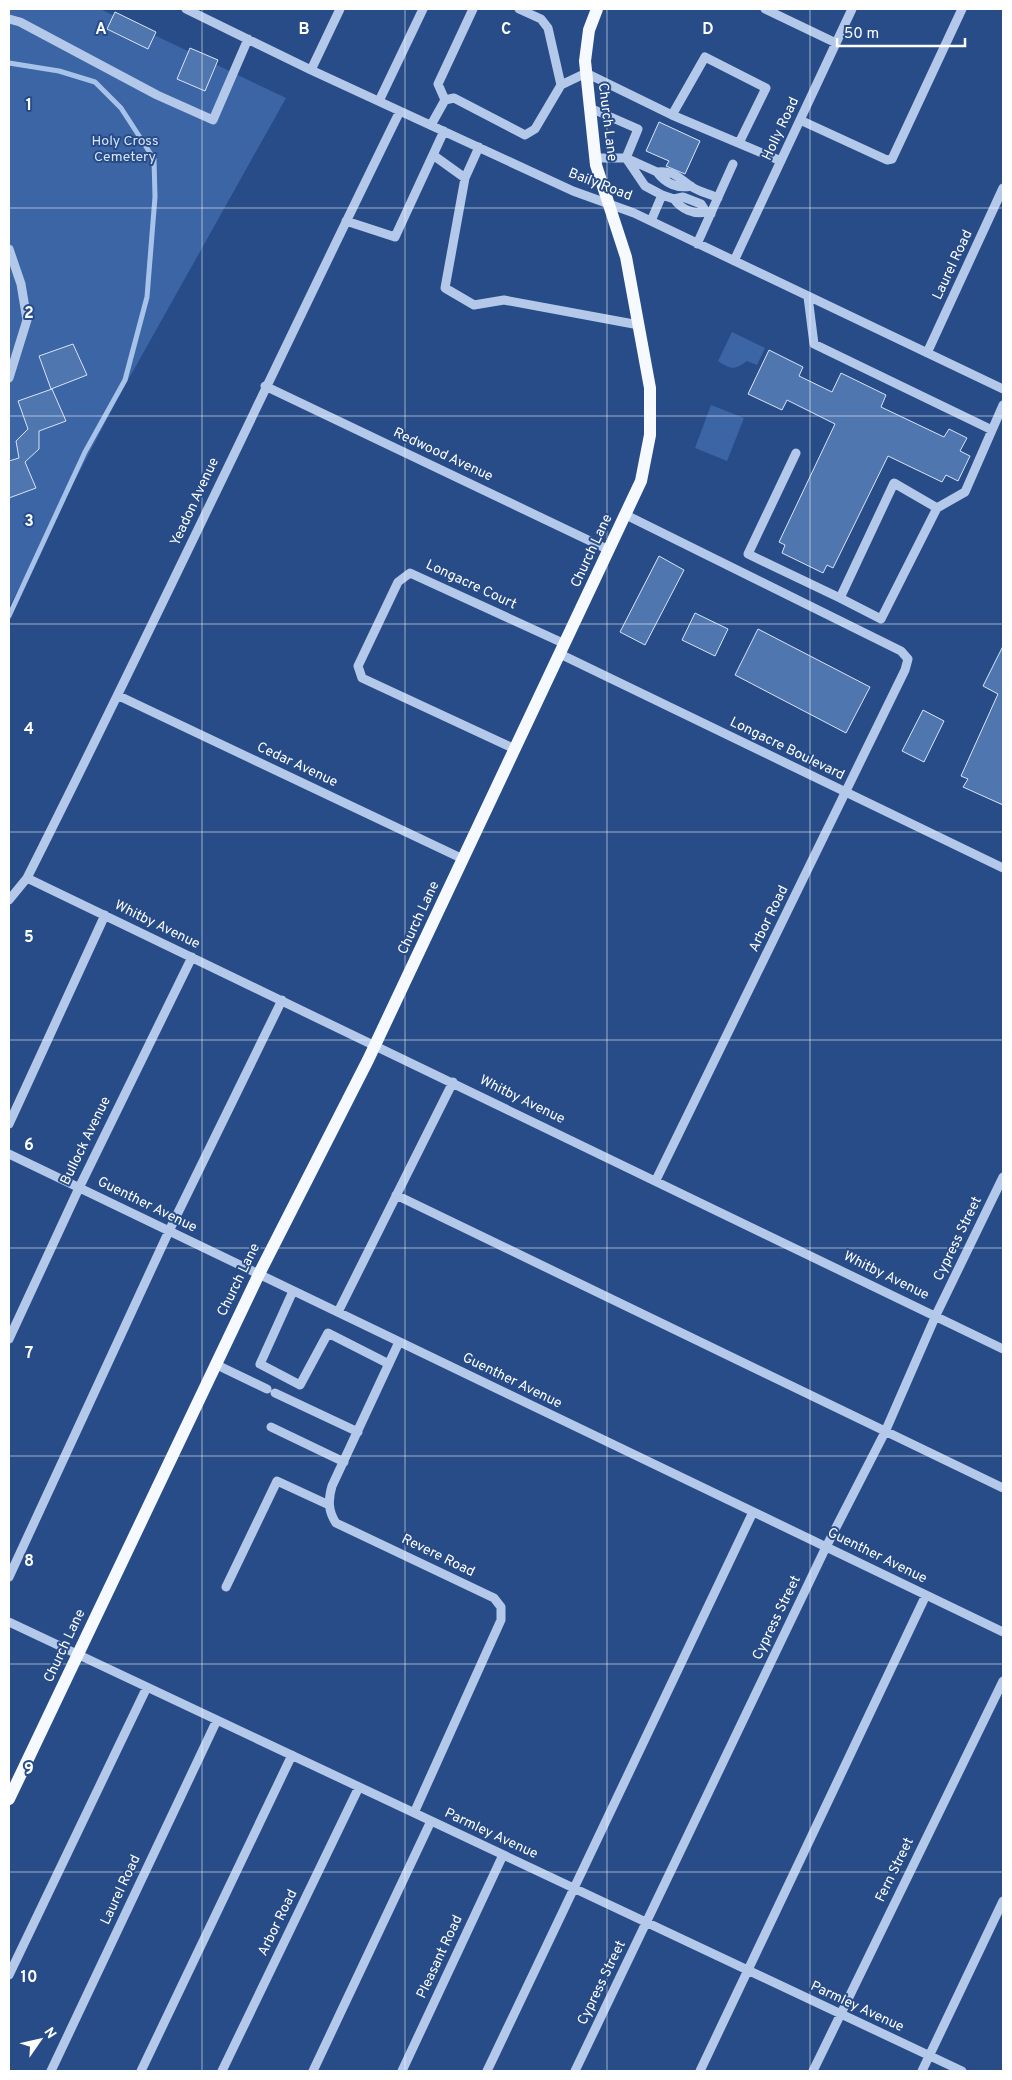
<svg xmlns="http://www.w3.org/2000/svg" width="1012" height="2080" viewBox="0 0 1012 2080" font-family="Overpass,sans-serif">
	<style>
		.green { fill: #3c65a5 }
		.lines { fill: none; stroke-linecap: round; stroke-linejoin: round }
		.stream { stroke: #a8c3e9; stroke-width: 5 }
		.building { fill: #5076b0; stroke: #d8e4f7 }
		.minor { stroke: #b4c9e9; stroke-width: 9 }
		.major { stroke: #f6f9fe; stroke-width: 12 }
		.grid { fill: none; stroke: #fff; stroke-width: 1; stroke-opacity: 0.55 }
		.labels { text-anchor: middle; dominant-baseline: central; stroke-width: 4; stroke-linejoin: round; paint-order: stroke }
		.street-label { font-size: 14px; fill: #fff; stroke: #274c88 }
		.park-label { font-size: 14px; fill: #d8e4f7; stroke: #274c88 }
		.grid-label { font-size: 16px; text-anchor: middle; font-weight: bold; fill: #fff; stroke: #274c88; stroke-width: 4; stroke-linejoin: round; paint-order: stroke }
	</style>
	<rect width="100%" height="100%" fill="#274c88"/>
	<path class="green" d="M9,9H100L286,98L118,398L9,607Z
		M732,332L765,348L757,365L747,361C735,370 731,370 718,361Z
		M711,405L744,418L727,461L695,448Z"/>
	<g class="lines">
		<path class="stream" d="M9,63L59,71L95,82L121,108L154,159L155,197L147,297L125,380L85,452L9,616"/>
	</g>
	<path class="building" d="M115,12L156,32L148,49L107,29Z
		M190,48L218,60L205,91L177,79Z
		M659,122L700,141L685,174L666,166L669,161L646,151Z
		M73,344L87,375L51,389L39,356Z
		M769,350L803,367L799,376L832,392L841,373L886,395L881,407L944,437L949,429L967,438L960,451L970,456L958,481L946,475L942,482L888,456L833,568L827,565L823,573L782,553L785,545L779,542L835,424L787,400L782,410L748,394Z
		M52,389L66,421L39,431V449L25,462L36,488L9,498V461L19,458L16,441L28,429L18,401Z
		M659,556L684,570L645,645L620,632Z
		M695,613L728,629L715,656L682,640Z
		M758,629L870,687L846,733L735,675Z
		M1003,646V805L963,787L968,779L961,776L998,694L983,686Z
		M923,710L944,721L924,762L902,751Z"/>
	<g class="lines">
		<path class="minor" d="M186,9L311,70L573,191L634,213L1003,389
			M519,9L541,19L548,28L561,85
			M765,9L836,43
			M9,19L20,22L157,95L213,120L248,39
			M311,70L340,9
			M445,100L438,84L473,9
			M379,101L423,9
			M590,108L638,129L626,158L645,186L662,195L651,221
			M800,120L887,160L892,159L962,9
			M431,125L445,100L454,98L525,135L535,129L561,85L586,73L672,115
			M739,143L766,88L705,57L672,115L781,161
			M433,155L465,178L445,288L474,305L504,300L639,325
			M596,158H626L657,172
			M465,178L479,147
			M691,186C677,189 665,183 657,172C675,170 679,179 692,187C700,192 710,194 718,198
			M662,195L674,199L683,197L701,204L706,212L711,214
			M674,199C681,209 694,215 706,212
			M346,221L395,237L444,131
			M697,244L733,164
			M9,249L21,284L27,320L9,378
			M734,261L852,9
			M808,297L814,344L992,430
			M927,353L1003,188
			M265,386L609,550
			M796,453L748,554L840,598
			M937,508L894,483L840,598L881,619L937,508L965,492L1003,405
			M626,515L901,651L908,659L905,670L656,1180
			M560,654L1003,868
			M119,696L463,859
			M515,749L362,678L358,666L398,582L410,573L565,644
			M27,878L1003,1349
			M9,900L27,878C155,624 275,366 400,111
			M9,1124L105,915
			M9,1154L1003,1632
			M396,1195L1003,1488
			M293,1291L260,1364L300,1385L328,1333L389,1364
			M338,1312L453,1082
			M9,1339L79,1188L192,957
			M399,1342L332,1486C328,1500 328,1511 336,1523L494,1598L501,1607V1620L414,1813
			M215,1364L267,1389
			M275,1393L358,1432
			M271,1427L344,1462
			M9,1577L169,1231L282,1000
			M226,1587L277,1481L329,1505
			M9,1622L962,2071
			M9,1975L147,1687
			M51,2071L217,1720
			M141,2071L292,1755
			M222,2071L359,1787
			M313,2071L431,1821
			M402,2071L503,1855
			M487,2071L753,1512
			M575,2071L826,1547L885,1432L936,1315L1003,1177
			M700,2071L926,1595
			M813,2071L1003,1681
			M922,2071L1003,1901"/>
		<path class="major" d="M9,1799L259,1274L368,1060L641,481L650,435V388L626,257L596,165L585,61L589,30L597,9"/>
	</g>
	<path class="grid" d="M202,9V2071M405,9V2071M607,9V2071M810,9V2071M9,208H1003M9,416H1003M9,624H1003M9,832H1003M9,1040H1003M9,1248H1003M9,1456H1003M9,1664H1003M9,1872H1003"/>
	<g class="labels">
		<g class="street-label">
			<text transform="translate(607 122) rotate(83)">Church Lane</text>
			<text transform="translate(781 129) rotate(-65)">Holly Road</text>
			<text transform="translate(600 185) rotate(21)">Baily Road</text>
			<text transform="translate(953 265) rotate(-65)">Laurel Road</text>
			<text transform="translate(443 455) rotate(25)">Redwood Avenue</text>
			<text transform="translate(195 502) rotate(-65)">Yeadon Avenue</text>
			<text transform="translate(592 551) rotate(-65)">Church Lane</text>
			<text transform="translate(471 585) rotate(25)">Longacre Court</text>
			<text transform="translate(787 749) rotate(26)">Longacre Boulevard</text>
			<text transform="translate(297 765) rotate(25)">Cedar Avenue</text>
			<text transform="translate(419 918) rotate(-65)">Church Lane</text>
			<text transform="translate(769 919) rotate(-64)">Arbor Road</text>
			<text transform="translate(157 925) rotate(26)">Whitby Avenue</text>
			<text transform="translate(522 1100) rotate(26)">Whitby Avenue</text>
			<text transform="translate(86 1141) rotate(-64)">Bullock Avenue</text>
			<text transform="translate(147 1205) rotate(26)">Guenther Avenue</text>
			<text transform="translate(958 1239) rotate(-64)">Cypress Street</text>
			<text transform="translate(886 1276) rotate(26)">Whitby Avenue</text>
			<text transform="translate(239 1280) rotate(-64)">Church Lane</text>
			<text transform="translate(512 1381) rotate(26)">Guenther Avenue</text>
			<text transform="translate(438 1556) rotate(26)">Revere Road</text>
			<text transform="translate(877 1556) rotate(26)">Guenther Avenue</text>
			<text transform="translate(777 1618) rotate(-64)">Cypress Street</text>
			<text transform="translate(65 1646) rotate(-65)">Church Lane</text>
			<text transform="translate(491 1834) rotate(25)">Parmley Avenue</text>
			<text transform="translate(895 1870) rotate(-64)">Fern Street</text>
			<text transform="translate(121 1890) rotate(-65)">Laurel Road</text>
			<text transform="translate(278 1923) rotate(-64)">Arbor Road</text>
			<text transform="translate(440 1957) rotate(-65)">Pleasant Road</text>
			<text transform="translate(602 1983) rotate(-64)">Cypress Street</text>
			<text transform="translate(857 2007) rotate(25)">Parmley Avenue</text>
		</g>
		<g class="park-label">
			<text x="125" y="141">Holy Cross<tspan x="125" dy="16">Cemetery</tspan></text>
		</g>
	</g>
	<g class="grid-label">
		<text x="101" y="34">A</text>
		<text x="304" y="34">B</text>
		<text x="506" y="34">C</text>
		<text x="708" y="34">D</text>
		<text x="29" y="110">1</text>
		<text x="29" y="318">2</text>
		<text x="29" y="526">3</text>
		<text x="29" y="734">4</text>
		<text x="29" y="942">5</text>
		<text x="29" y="1150">6</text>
		<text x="29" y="1358">7</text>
		<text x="29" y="1566">8</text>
		<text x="29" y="1774">9</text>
		<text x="29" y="1982">10</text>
	</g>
	<rect width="1012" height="2080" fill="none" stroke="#ffffff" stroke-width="20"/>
	<g transform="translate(40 2040) rotate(56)" stroke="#274c88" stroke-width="4" paint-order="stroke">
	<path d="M0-4L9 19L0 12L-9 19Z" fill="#ffffff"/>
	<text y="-8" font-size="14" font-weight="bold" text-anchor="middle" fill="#ffffff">N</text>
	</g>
	<path d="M837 38v8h128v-8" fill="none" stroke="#ffffff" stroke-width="2.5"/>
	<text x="844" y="38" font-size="15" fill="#ffffff" stroke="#274c88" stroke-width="4" paint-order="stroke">50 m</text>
</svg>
